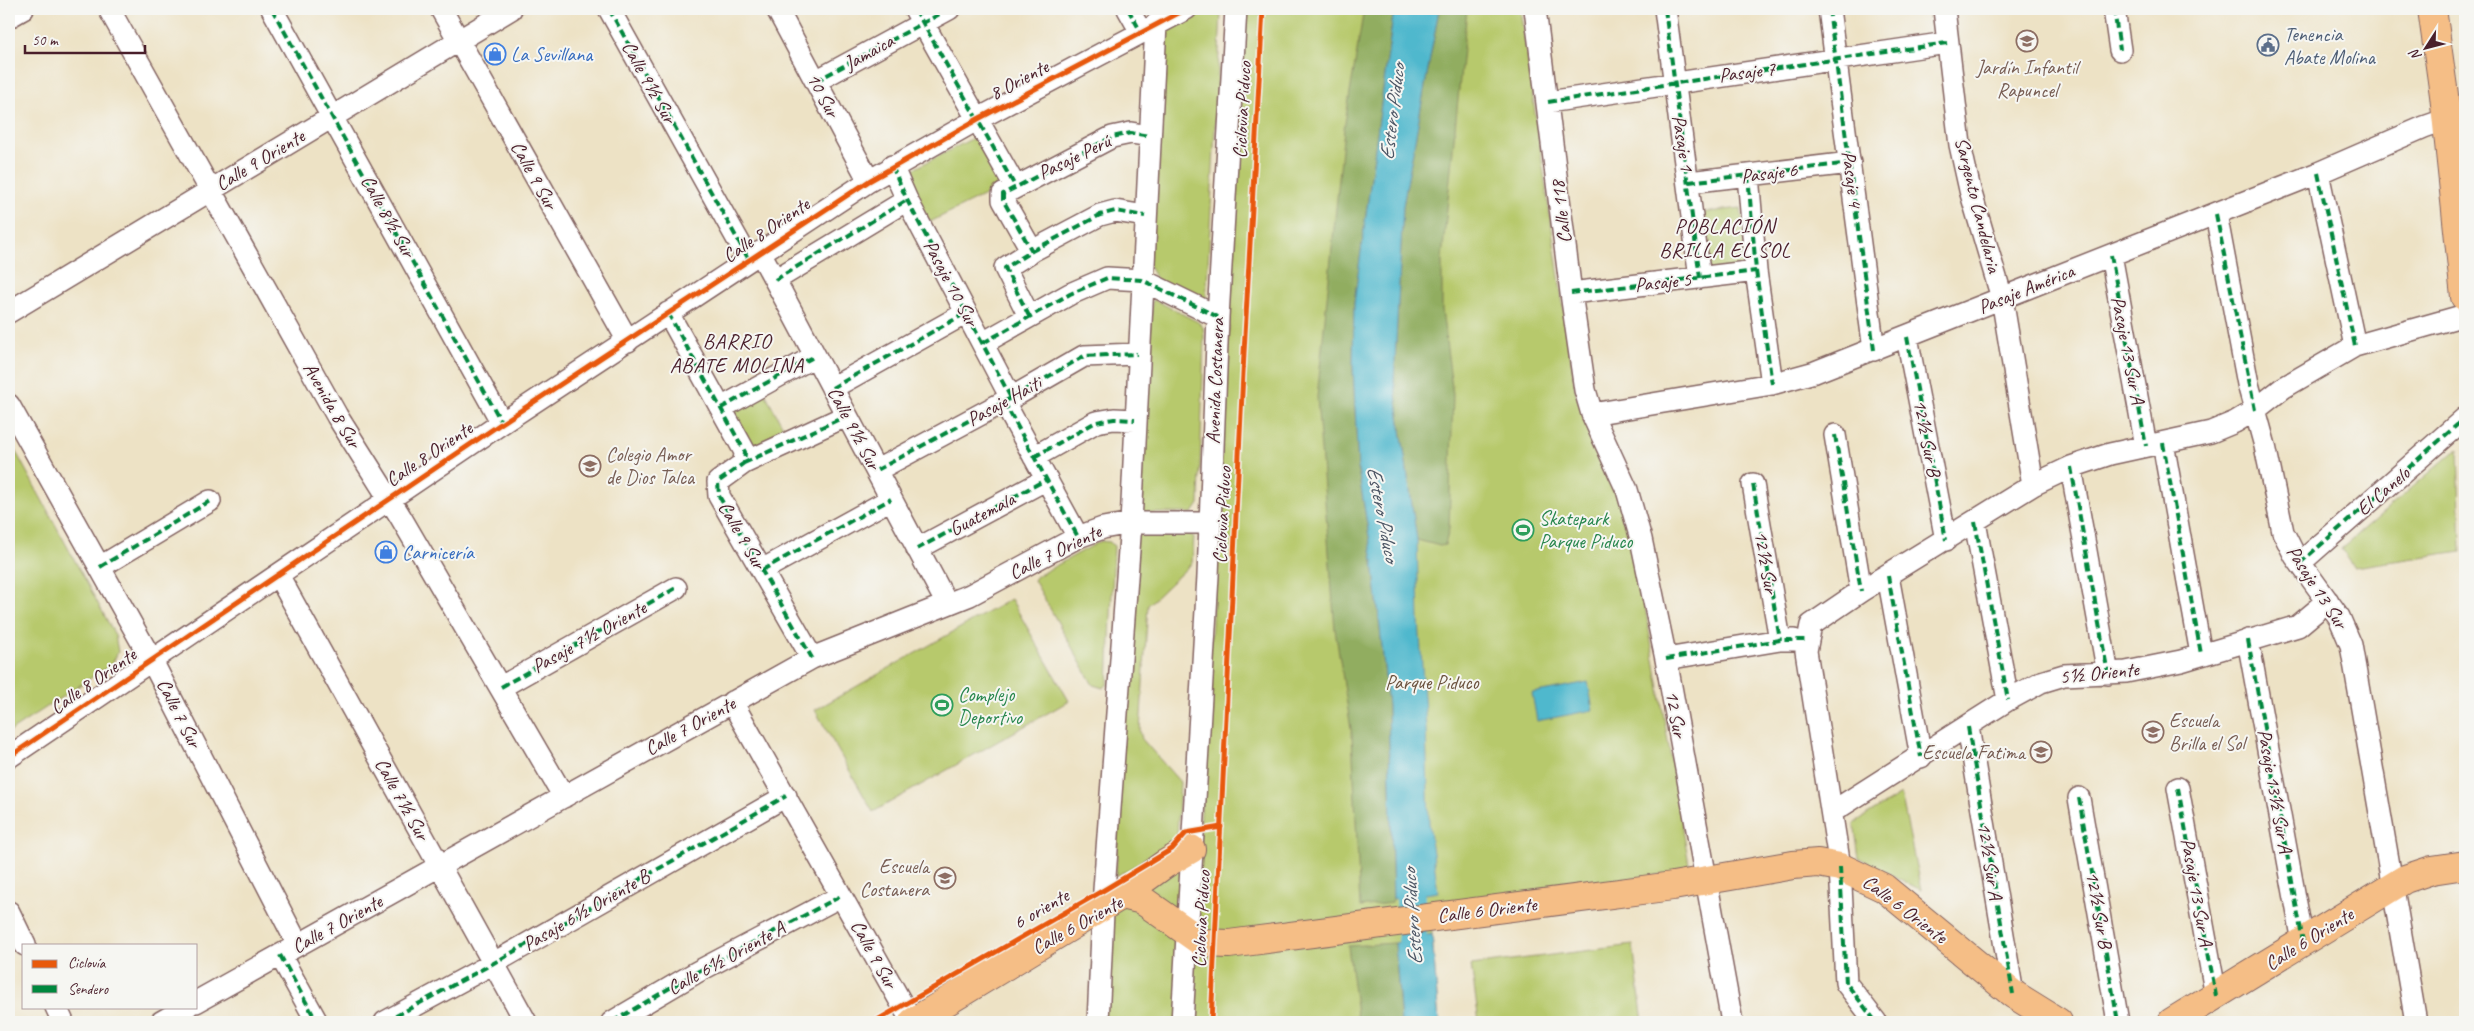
<svg xmlns="http://www.w3.org/2000/svg" width="2474" height="1031" viewBox="0 0 2474 1031" font-family="Caveat,sans-serif">
	<style>
		.green { fill: #b7c96c; stroke: #80744c }
		.forest { fill: #91ad60; stroke: #6e6646 }
		.water { fill: #4fb8cd; stroke: #4c6c7c }
		.lines { fill: none; stroke-linecap: round; stroke-linejoin: round }
		.river { stroke: #4fb8cd; stroke-width: 29 }
		.minor-casing { stroke: #836361; stroke-width: 24 }
		.major-casing { stroke: #836361; stroke-width: 30 }
		.minor { stroke: #fff; stroke-width: 21 }
		.major { stroke: #f5be86; stroke-width: 28 }
		.quiet { stroke: #00873e; stroke-width: 4; stroke-dasharray: 8 4; stroke-linecap: butt }
		.cycleway-casing { stroke: #f6f6f2; stroke-width: 8 }
		.cycleway { stroke: #e8590c; stroke-width: 5 }
		.labels { text-anchor: middle; dominant-baseline: central; stroke-width: 4; stroke-linejoin: round; paint-order: stroke }
		.service-label { font-size: 20px; fill: #4e5e75; stroke: #f6f6f2; text-anchor: start }
		.street-label { font-size: 20px; fill: #4a1f2b; stroke: #f6f6f2 }
		.shop-label { font-size: 20px; fill: #366cbe; stroke: #f6f6f2; text-anchor: start }
		.education-label { font-size: 20px; fill: #785e54; stroke: #f6f6f2; text-anchor: start }
		.leisure-label { font-size: 20px; fill: #27864d; stroke: #f6f6f2; text-anchor: start }
		.park-label { font-size: 20px; fill: #6b523e; stroke: #f6f6f2 }
		.water-label { font-size: 21px; font-style: italic; fill: #4c5564; stroke: #f6f6f2 }
		.neighbourhood-label { font-size: 21px; letter-spacing: 1px; fill: #4a1f2b; stroke: #f6f6f2 }
	</style>
	<rect width="100%" height="100%" fill="#f6f6f2"/>
	<filter id="ink" filterUnits="userSpaceOnUse"><feTurbulence type="fractalNoise" baseFrequency=".02" numOctaves="2"/><feDisplacementMap in="SourceGraphic" scale="10" xChannelSelector="R" yChannelSelector="G"/><feConvolveMatrix kernelMatrix="1 2 1 2 8 2 1 2 1" color-interpolation-filters="sRGB"/></filter>
	<filter id="wash" filterUnits="userSpaceOnUse"><feTurbulence type="fractalNoise" baseFrequency=".0096" numOctaves="4" result="noise"/><feDisplacementMap in="SourceGraphic" scale="20" xChannelSelector="R" yChannelSelector="G"/><feGaussianBlur stdDeviation="1.12" result="paint"/><feColorMatrix in="noise" values="0 0 0 0 0 0 0 0 0 0 0 0 0 0 0 0 0 1.4 0 .05"/><feComposite in="paint" operator="in"/></filter>
	<g filter="url(#wash)">
		<rect width="100%" height="100%" fill="#ede2c5"/>
		<path class="green" d="M1212,9H1218L1221,13L1206,304L1156,279L1148,264L1164,39L1169,30Z
			M1244,9H1520L1576,394L1616,488L1636,554L1690,870L1430,909L1439,1022H1101L1106,908L1199,846L1229,326Z
			M981,134L1009,183L930,222L904,174Z
			M1741,208L1749,271L1708,276L1700,213Z
			M1155,300L1198,322L1203,327L1204,336L1199,504L1193,513H1143L1140,510L1152,301Z
			M764,391L790,440L757,457L731,408Z
			M9,439L115,635L118,652L112,664L9,732Z
			M2458,448L2461,551L2354,567L2341,549Z
			M1188,533L1194,537L1192,563L1148,605L1140,731L1142,739L1180,782L1177,837L1173,845L1116,876L1129,536Z
			M1101,541L1110,542L1114,546L1108,684L1103,688L1093,685L1034,580L1037,576Z
			M1011,599L1069,701L873,812L815,710Z
			M1901,794L1921,890L1859,858L1854,823Z
			M1633,945L1643,1022H1479L1471,965Z"/>
		<path class="forest" d="M1364,9H1394L1354,303L1353,367L1358,469L1373,561L1388,705L1393,899L1391,903L1360,907L1352,735L1335,629L1317,398L1344,129Z
			M1439,9H1467L1442,258V310L1453,395L1449,529L1445,545L1440,546L1417,540L1394,381L1403,206Z
			M1395,943L1401,1022H1358L1348,946Z"/>
		<path class="water" d="M1394,9H1439L1403,206L1394,381L1417,540L1419,620L1426,728L1429,823L1438,892L1393,899L1388,705L1373,561L1358,469L1353,367L1354,303Z
			M1588,682L1593,710L1537,721L1532,693Z
			M1432,934L1439,1022H1401L1395,943Z"/>
		<g class="lines">
			<path class="river" d="M1408,857L1414,962L1422,1022"/>
		</g>
	</g>
	<g filter="url(#ink)">
		<g class="lines">
			<g class="minor-casing">
				<path id="minor" d="M109,9L337,416L400,516L564,797
					M272,9L502,423
					M441,9L628,341
					M609,9L749,260
					M777,9L869,181
					M915,9L1015,186
					M1128,9L1141,32
					M1535,9L1571,293L1585,390L1592,414L1627,490L1641,539L1666,659L1732,1022
					M1665,9L1700,278
					M1829,9L1874,350
					M1944,9L1960,145L1970,190L2002,298L2033,485
					M2114,9L2120,50
					M9,17L23,9
					M816,81L949,9
					M1548,102L1947,43
					M892,166L907,200L1011,398
					M2318,173L2355,346
					M1748,175L1756,271L1772,384
					M1689,182L1850,163
					M2216,214L2248,384L2265,446L2283,532L2295,556L2339,617L2351,645L2416,1022
					M1032,251L1100,215L1115,211L1145,216
					M760,252L947,604
					M2111,255L2146,446
					M775,280L907,200
					M1571,293L1756,271
					M9,312L511,9
					M668,313L745,452L744,463L718,482L719,496L812,658
					M1029,316L1005,268L1032,251L1003,200V194L1112,137L1131,133L1150,136
					M1907,337L1946,540
					M983,343L1070,294L1107,278L1142,280L1218,317
					M832,388L966,313
					M1004,402L1078,537
					M9,405L151,659L298,945
					M721,408L815,356
					M1592,414L1772,384L1815,372L2318,173L2424,127L2447,119L2465,117
					M1835,435L1861,591
					M2163,443L2201,654
					M1034,457L1096,422L1114,419L1135,420
					M744,463L846,416
					M2071,467L2108,674
					M877,470L1011,398L1084,356L1137,354
					M1753,484L1780,640
					M1975,522L2008,700
					M917,549L1047,479
					M2300,563L2465,418
					M100,567L210,501
					M762,570L891,499
					M278,575L526,1022
					M1888,576L1921,757
					M2248,640L2303,942
					M1666,659L1780,640H1794
					M501,687L676,588
					M732,702L912,1022
					M1968,727L2013,994
					M9,757L502,423L869,181L978,119L1186,9
					M2178,788L2216,996
					M2079,798L2118,1022
					M1832,812L2008,700L2041,682L2064,675L2126,672L2181,661L2298,626L2328,601
					M9,912L25,945
					M280,955L317,1022
					M196,1002L812,658L970,595L1078,537L1103,528L1131,523H1210
					M56,1007L63,1022
					M161,1022L187,1007
					M385,1022L492,964L786,796
					M612,1022L697,972L841,896
					M1098,1022L1104,890L1131,523L1156,24
					M1182,1022L1208,576L1218,317L1236,9
					M1876,1022L1846,983L1840,867L1806,651L1811,625L1861,591L2033,485L2071,467L2110,454L2211,432L2235,422L2255,410L2283,388L2355,346L2465,315"/>
			</g>
			<g class="major-casing">
				<path id="major" d="M2432,9L2444,95L2465,297
					M1122,895L1165,864L1191,849
					M913,1022L1122,895L1142,900L1203,943L1229,944L1673,886L1793,865L1818,863L1840,867L1884,888L2013,994L2058,1022
					M2172,1022L2405,879L2432,870L2465,865"/>
			</g>
			<use href="#minor" class="minor"/>
			<use href="#major" class="major"/>
			<path class="quiet" d="M272,9L502,423
				M609,9L749,260
				M915,9L1015,186
				M1128,9L1141,32
				M1665,9L1700,278
				M1829,9L1874,350
				M2114,9L2120,50
				M816,81L949,9
				M1548,102L1947,43
				M892,166L907,200L1011,398
				M2318,173L2355,346
				M1748,175L1756,271L1772,384
				M1689,182L1850,163
				M2216,214L2255,410
				M1032,251L1100,215L1115,211L1145,216
				M2111,255L2146,446
				M775,280L907,200
				M1571,293L1756,271
				M668,313L745,452L744,463L718,482L719,496L812,658
				M1029,316L1005,268L1032,251L1003,200V194L1112,137L1131,133L1150,136
				M1907,337L1946,540
				M983,343L1070,294L1107,278L1142,280L1218,317
				M832,388L966,313
				M1004,402L1078,537
				M721,408L815,356
				M1835,435L1861,591
				M2163,443L2201,654
				M1034,457L1096,422L1114,419L1135,420
				M744,463L846,416
				M2071,467L2108,674
				M877,470L1011,398L1084,356L1137,354
				M1753,484L1780,640
				M1975,522L2008,700
				M917,549L1047,479
				M2300,563L2465,418
				M100,567L210,501
				M762,570L891,499
				M1888,576L1921,757
				M2248,640L2303,942
				M1666,659L1780,640H1807
				M501,687L676,588
				M1968,727L2013,994
				M2178,788L2216,996
				M2079,798L2118,1022
				M1840,867L1846,983L1876,1022
				M280,955L317,1022
				M385,1022L492,964L786,796
				M612,1022L697,972L841,896"/>
			<g class="cycleway-casing">
				<path id="cycleway" d="M9,757L502,423L869,181L978,119L1186,9
					M874,1022L1104,890L1172,849L1186,833L1221,827
					M1211,1022L1244,353L1263,9"/>
			</g>
			<use href="#cycleway" class="cycleway"/>
		</g>
	</g>
	<defs>
		<g id="school-ring" transform="scale(1.125)"><circle r="9.5" fill="#f6f6f2" stroke="#8d6e63" stroke-width="1.5"/><path d="M0-5L7-2L0 1L-7-2ZM-4 1L0 2.5L4 1V4Q0 6-4 4Z" fill="#8d6e63"/></g>
		<g id="civic-ring" transform="scale(1.125)"><circle r="9.5" fill="#f6f6f2" stroke="#5c6f8a" stroke-width="1.5"/><path d="M-.6-6.5H3V-4.5H.6V-3L4-1V1h2V6H-6V1h2V-1L-.6-3ZM-1.2 2.5V6h2.4V2.5Z" fill="#5c6f8a"/></g>
		<g id="shop-ring" transform="scale(1.125)"><circle r="9.5" fill="#f6f6f2" stroke="#3f7fe0" stroke-width="1.5"/><path d="M-5-2.5h2.3a2.7 3.5 0 0 1 5.4 0H5L5.5 6h-11ZM-1.5-2.5h3a1.5 2.3 0 0 0-3 0Z" fill="#3f7fe0"/></g>
		<g id="stadium-ring" transform="scale(1.125)"><circle r="9.5" fill="#f6f6f2" stroke="#2e9e5b" stroke-width="1.5"/><path d="M0-5a6.5 5 0 1 0 0 10a6.5 5 0 1 0 0-10ZM-3.5-1.8h7v3.6h-7Z" fill="#2e9e5b"/></g>
	</defs>
	<g fill-rule="evenodd">
		<use href="#school-ring" x="2027" y="41"/>
		<use href="#civic-ring" x="2268" y="45"/>
		<use href="#shop-ring" x="495" y="54"/>
		<use href="#school-ring" x="590" y="466"/>
		<use href="#stadium-ring" x="1523" y="530"/>
		<use href="#shop-ring" x="386" y="552"/>
		<use href="#stadium-ring" x="942" y="705"/>
		<use href="#school-ring" x="2153" y="732"/>
		<use href="#school-ring" x="2041" y="752"/>
		<use href="#school-ring" x="945" y="878"/>
	</g>
	<g class="labels">
		<g class="service-label">
			<text x="2284" y="34">Tenencia<tspan x="2284" dy="23">Abate Molina</tspan></text>
		</g>
		<g class="street-label">
			<text transform="translate(869 52) rotate(-29)">Jamaica</text>
			<text transform="translate(1747 72) rotate(-7)">Pasaje 7</text>
			<text transform="translate(1019 80) rotate(-28)">8 Oriente</text>
			<text transform="translate(649 82) rotate(61)">Calle 9½ Sur</text>
			<text transform="translate(823 95) rotate(62)">10 Sur</text>
			<text transform="translate(1242 110) rotate(-87)">Ciclovia Piduco</text>
			<text transform="translate(1683 143) rotate(81)">Pasaje 1</text>
			<text transform="translate(1074 157) rotate(-26)">Pasaje Perú</text>
			<text transform="translate(260 160) rotate(-31)">Calle 9 Oriente</text>
			<text transform="translate(1769 173) rotate(-7)">Pasaje 6</text>
			<text transform="translate(534 175) rotate(61)">Calle 9 Sur</text>
			<text transform="translate(1852 179) rotate(83)">Pasaje 4</text>
			<text transform="translate(1978 205) rotate(76)">Sargento Candelaria</text>
			<text transform="translate(1561 212) rotate(-97)">Calle 118</text>
			<text transform="translate(388 216) rotate(61)">Calle 8½ Sur</text>
			<text transform="translate(766 230) rotate(-34)">Calle 8 Oriente</text>
			<text transform="translate(1663 282) rotate(-6)">Pasaje 5</text>
			<text transform="translate(951 283) rotate(62)">Pasaje 10 Sur</text>
			<text transform="translate(2026 289) rotate(-22)">Pasaje América</text>
			<text transform="translate(2128 350) rotate(79)">Pasaje 13 Sur A</text>
			<text transform="translate(1215 381) rotate(-88)">Avenida Costanera</text>
			<text transform="translate(1004 401) rotate(-29)">Pasaje Haiti</text>
			<text transform="translate(332 405) rotate(60)">Avenida 8 Sur</text>
			<text transform="translate(854 428) rotate(62)">Calle 9½ Sur</text>
			<text transform="translate(1927 438) rotate(79)">12½ Sur B</text>
			<text transform="translate(429 454) rotate(-34)">Calle 8 Oriente</text>
			<text transform="translate(2383 491) rotate(-41)">El Canelo</text>
			<text transform="translate(982 514) rotate(-28)">Guatemala</text>
			<text transform="translate(1222 515) rotate(-87)">Ciclovia Piduco</text>
			<text transform="translate(742 535) rotate(60)">Calle 9 Sur</text>
			<text transform="translate(1055 552) rotate(-26)">Calle 7 Oriente</text>
			<text transform="translate(1766 562) rotate(80)">12½ Sur</text>
			<text transform="translate(2317 587) rotate(57)">Pasaje 13 Sur</text>
			<text transform="translate(589 637) rotate(-29)">Pasaje 7½ Oriente</text>
			<text transform="translate(2099 673) rotate(-6)">5½ Oriente</text>
			<text transform="translate(93 681) rotate(-35)">Calle 8 Oriente</text>
			<text transform="translate(179 713) rotate(63)">Calle 7 Sur</text>
			<text transform="translate(1676 714) rotate(80)">12 Sur</text>
			<text transform="translate(690 726) rotate(-29)">Calle 7 Oriente</text>
			<text transform="translate(2275 791) rotate(80)">Pasaje 13½ Sur A</text>
			<text transform="translate(402 799) rotate(61)">Calle 7½ Sur</text>
			<text transform="translate(1990 861) rotate(81)">12½ Sur A</text>
			<text transform="translate(2197 892) rotate(80)">Pasaje 13 Sur A</text>
			<text transform="translate(1041 909) rotate(-30)">6 oriente</text>
			<text transform="translate(1905 909) rotate(37)">Calle 6 Oriente</text>
			<text transform="translate(586 910) rotate(-30)">Pasaje 6½ Oriente B</text>
			<text transform="translate(1487 910) rotate(-7)">Calle 6 Oriente</text>
			<text transform="translate(2099 910) rotate(80)">12½ Sur B</text>
			<text transform="translate(1201 919) rotate(-87)">Ciclovia Piduco</text>
			<text transform="translate(337 924) rotate(-29)">Calle 7 Oriente</text>
			<text transform="translate(1077 925) rotate(-29)">Calle 6 Oriente</text>
			<text transform="translate(2309 939) rotate(-32)">Calle 6 Oriente</text>
			<text transform="translate(874 954) rotate(61)">Calle 9 Sur</text>
			<text transform="translate(726 958) rotate(-29)">Calle 6½ Oriente A</text>
		</g>
		<g class="shop-label">
			<text x="511" y="54">La Sevillana</text>
			<text x="402" y="552">Carnicería</text>
		</g>
		<g class="education-label">
			<text x="2027" y="67" text-anchor="middle">Jardín Infantil<tspan x="2027" dy="23">Rapuncel</tspan></text>
			<text x="606" y="454">Colegio Amor<tspan x="606" dy="23">de Dios Talca</tspan></text>
			<text x="2169" y="720">Escuela<tspan x="2169" dy="23">Brilla el Sol</tspan></text>
			<text x="2025" y="752" text-anchor="end">Escuela Fatima</text>
			<text x="929" y="866" text-anchor="end">Escuela<tspan x="929" dy="23">Costanera</tspan></text>
		</g>
		<g class="leisure-label">
			<text x="1539" y="518">Skatepark<tspan x="1539" dy="23">Parque Piduco</tspan></text>
			<text x="958" y="694">Complejo<tspan x="958" dy="23">Deportivo</tspan></text>
		</g>
		<g class="park-label">
			<text x="1432" y="682">Parque Piduco</text>
		</g>
		<g class="water-label">
			<text transform="translate(1392 112) rotate(-83)">Estero Piduco</text>
			<text transform="translate(1383 514) rotate(79)">Estero Piduco</text>
			<text transform="translate(1412 917) rotate(-94)">Estero Piduco</text>
		</g>
		<g class="neighbourhood-label">
			<text x="1725" y="226">POBLACIÓN<tspan x="1725" dy="24">BRILLA EL SOL</tspan></text>
			<text x="737" y="341">BARRIO<tspan x="737" dy="24">ABATE MOLINA</tspan></text>
		</g>
	</g>
	<rect width="2474" height="1031" fill="none" stroke="#f6f6f2" stroke-width="30"/>
	<rect x="22" y="944" width="175" height="65" fill="#f6f6f2" stroke="#b1a0a2"/>
	<rect x="32" y="960" width="25" height="8" fill="#e8590c" stroke="#b1a0a2"/>
	<text x="68" y="968" font-size="15" fill="#4a1f2b">Ciclovía</text>
	<rect x="32" y="985" width="25" height="8" fill="#00873e" stroke="#b1a0a2"/>
	<text x="68" y="994" font-size="15" fill="#4a1f2b">Sendero</text>
	<g transform="translate(2426 48) rotate(234)" stroke="#f6f6f2" stroke-width="4" paint-order="stroke">
	<path d="M0-4L9 19L0 12L-9 19Z" fill="#4a1f2b"/>
	<text y="-8" font-size="14" font-weight="bold" text-anchor="middle" fill="#4a1f2b">N</text>
	</g>
	<path d="M25 45v8h120v-8" fill="none" stroke="#4a1f2b" stroke-width="2.5"/>
	<text x="32" y="45" font-size="15" fill="#4a1f2b" stroke="#f6f6f2" stroke-width="4" paint-order="stroke">50 m</text>
</svg>
